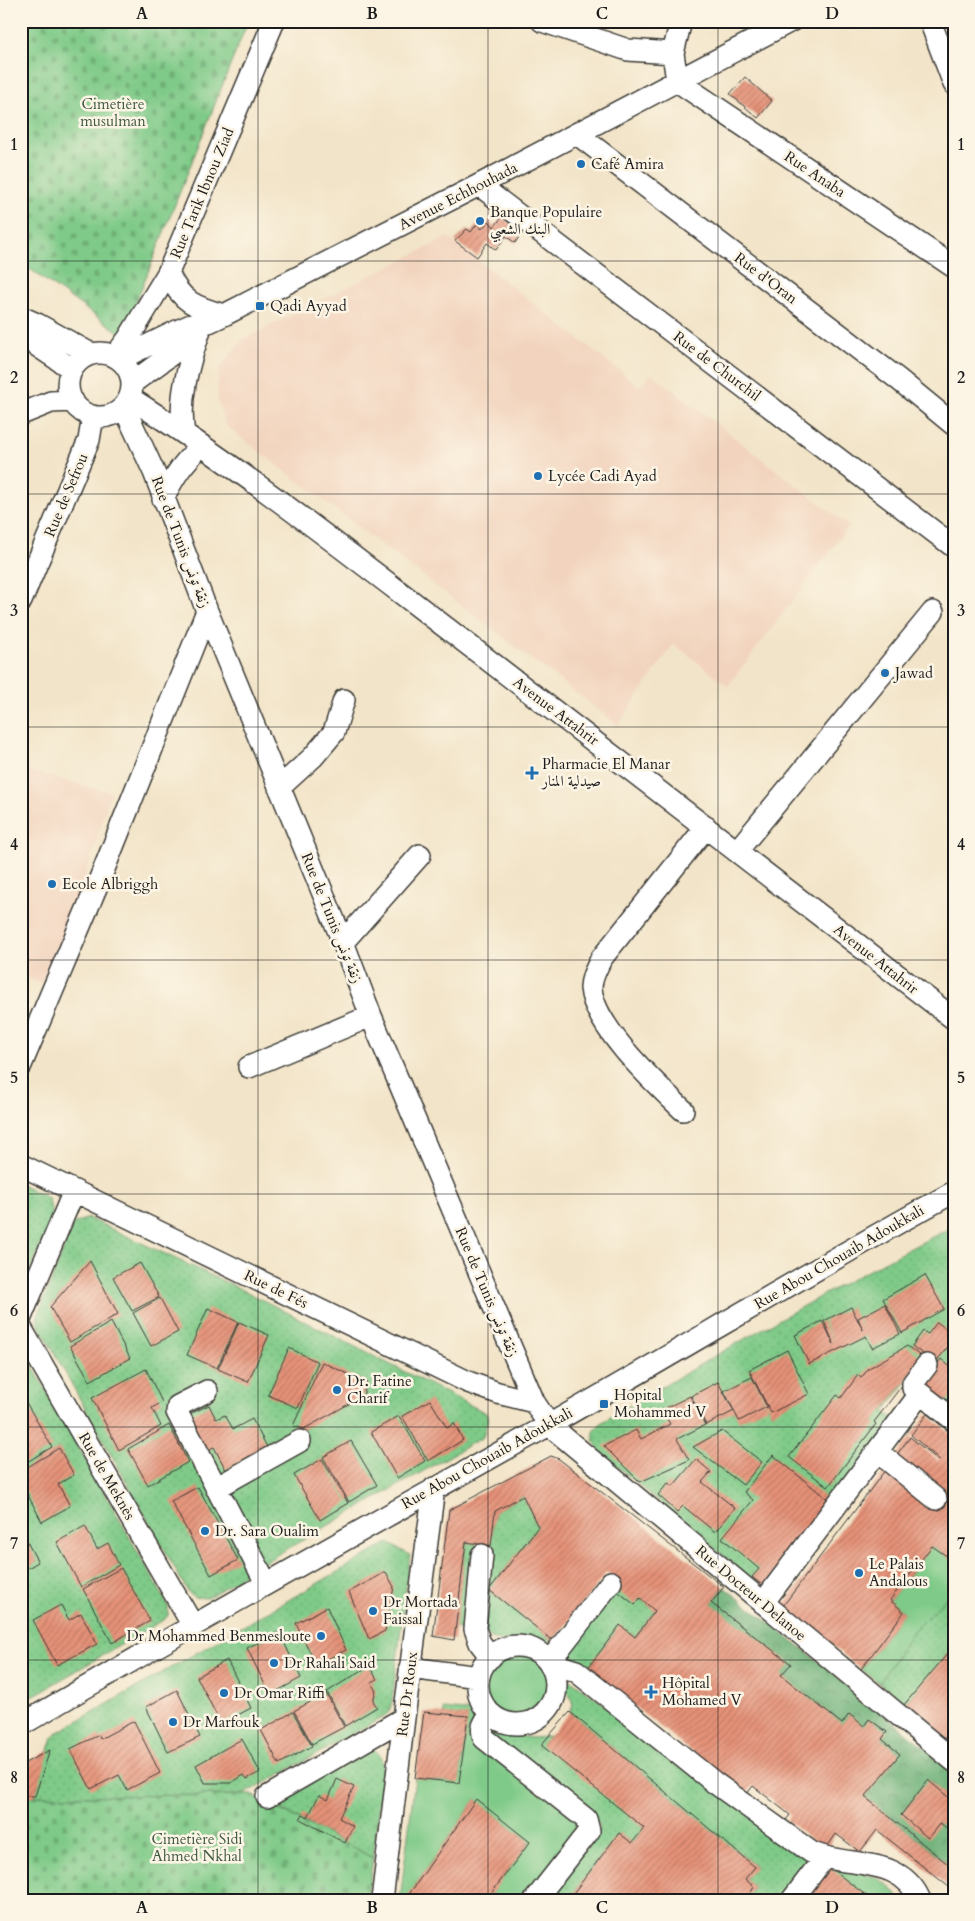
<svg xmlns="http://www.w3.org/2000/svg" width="975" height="1921" viewBox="0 0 975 1921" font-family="Cardo,Amiri,serif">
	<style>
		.built { fill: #f2d4be }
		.grass { fill: #7fca88; stroke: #4e7352 }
		.forest { fill: url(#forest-crowns); stroke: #426548 }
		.cemetery { fill: url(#cemetery-stones); stroke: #4e7352 }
		.park { fill: url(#park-dots); stroke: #4e7352 }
		.building { fill: url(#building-hatch) }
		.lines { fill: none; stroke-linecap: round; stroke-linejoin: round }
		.minor-casing { stroke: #3c3a36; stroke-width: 24 }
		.minor { stroke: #fff; stroke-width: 21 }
		.grid { fill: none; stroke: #1c1c1c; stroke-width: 1; stroke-opacity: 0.55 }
		.poi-dot { fill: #1f6fb2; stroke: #fcf5e5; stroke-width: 2 }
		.labels { text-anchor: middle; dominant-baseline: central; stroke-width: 5; stroke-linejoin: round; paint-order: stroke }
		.park-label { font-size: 15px; fill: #3f5942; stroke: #fcf5e5 }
		.poi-label { font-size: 15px; fill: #1c1c1c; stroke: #fcf5e5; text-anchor: start }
		.street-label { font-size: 15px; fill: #1c1c1c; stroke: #fcf5e5 }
		.neatline { fill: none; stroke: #1c1c1c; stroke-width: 2 }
		.grid-label { font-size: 16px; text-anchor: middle; font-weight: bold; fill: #1c1c1c }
	</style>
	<defs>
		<pattern id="forest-crowns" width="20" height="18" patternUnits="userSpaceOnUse" patternTransform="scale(1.25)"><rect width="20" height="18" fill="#67ae74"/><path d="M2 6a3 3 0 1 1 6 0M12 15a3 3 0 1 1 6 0" fill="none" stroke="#548d5e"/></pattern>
		<pattern id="cemetery-stones" width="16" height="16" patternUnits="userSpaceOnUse" patternTransform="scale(1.25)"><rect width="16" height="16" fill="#7fca88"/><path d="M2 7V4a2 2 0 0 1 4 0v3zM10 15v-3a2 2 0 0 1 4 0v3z" fill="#6dad75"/></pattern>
		<pattern id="park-dots" width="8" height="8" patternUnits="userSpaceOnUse" patternTransform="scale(1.25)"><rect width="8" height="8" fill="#7fca88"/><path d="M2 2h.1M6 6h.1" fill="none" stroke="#6dad75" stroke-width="1.8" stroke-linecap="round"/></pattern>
		<pattern id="building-hatch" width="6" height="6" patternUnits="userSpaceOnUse" patternTransform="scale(1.25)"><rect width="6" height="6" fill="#e69278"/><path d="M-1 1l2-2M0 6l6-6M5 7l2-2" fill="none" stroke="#ba7662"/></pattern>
	</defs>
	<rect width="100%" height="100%" fill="#fcf5e5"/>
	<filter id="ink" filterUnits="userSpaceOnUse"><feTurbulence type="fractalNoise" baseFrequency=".02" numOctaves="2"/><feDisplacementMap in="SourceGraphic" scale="10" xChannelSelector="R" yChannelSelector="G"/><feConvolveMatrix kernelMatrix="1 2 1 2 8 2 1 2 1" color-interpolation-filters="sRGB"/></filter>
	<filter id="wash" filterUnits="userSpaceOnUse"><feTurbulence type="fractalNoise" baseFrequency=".0096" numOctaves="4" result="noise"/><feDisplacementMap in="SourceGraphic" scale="20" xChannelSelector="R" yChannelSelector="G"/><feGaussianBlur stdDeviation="1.12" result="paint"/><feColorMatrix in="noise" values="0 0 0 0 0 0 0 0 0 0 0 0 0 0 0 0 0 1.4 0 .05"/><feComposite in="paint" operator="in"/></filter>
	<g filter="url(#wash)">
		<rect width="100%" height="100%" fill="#f2e4c8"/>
		<path class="built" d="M448,237L639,386L652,374L849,526L728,686L674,644L618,725L226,426L217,399L219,369L242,340Z
			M21,769L111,793L50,987L21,975Z"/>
		<path class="grass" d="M932,1546L954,1561V1590L914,1630L879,1683L861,1669L904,1612L890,1600Z
			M483 1685a35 35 0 1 1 70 0a35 35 0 1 1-70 0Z
			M444,1709L473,1712L477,1714L572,1815L581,1829L525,1900H486L530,1842L476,1799L405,1900H400L415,1778L459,1783L468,1717L444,1714Z
			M829,1867C859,1872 883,1872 900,1900H803Z"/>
		<path class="forest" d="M724,1587L807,1652L954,1771V1869L865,1797L877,1782L688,1633Z"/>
		<path class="cemetery" d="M21,21H248L123,335L21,263Z
			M252,1795L373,1858L367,1900H21V1796Z"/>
		<path class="park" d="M21,1184L48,1198L53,1216L21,1293Z
			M88,1218L245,1291L486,1413L488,1418L483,1437L280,1553L207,1598L194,1597L188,1592L38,1324L37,1318L73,1224Z
			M954,1226V1411L918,1382L924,1359L884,1411L895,1420L766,1592L599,1451C592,1436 590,1432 604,1421C719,1353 834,1286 954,1226Z
			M21,1358L29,1360L168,1605V1615L165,1619L21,1703Z
			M523,1496L538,1527L489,1590L553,1641C539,1641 501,1645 490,1637C484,1633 483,1626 481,1619L495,1511Z
			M466,1542L478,1544L467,1630L455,1628Z
			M388,1543L410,1555L392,1701L390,1710L385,1716L243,1795L35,1796L53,1737L57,1733Z
			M615,1589L640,1598L655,1611L635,1637L619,1626L587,1669L574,1659L569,1649Z
			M954,1590V1646L905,1704L879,1683L914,1630Z
			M559,1671L811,1859L782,1900H746L754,1887L745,1879L755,1866L570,1712L573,1704Z
			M495,1722C514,1735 526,1741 549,1736L644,1828L632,1843L618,1833L568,1900H554L549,1895L599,1831L598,1823L488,1736Z
			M373,1750L380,1755L383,1766L373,1858L273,1805L366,1751Z"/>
		<g id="blocks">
			<path class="building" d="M745,77L772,101L758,118L730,94Z
				M502,217L522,233L515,243L506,236L496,250L487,243L477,257L455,241L467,229L471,232L477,224L482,229L489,221L494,227Z
				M90,1261L118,1314L70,1342L50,1307Z
				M140,1263L159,1297L132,1311L113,1277Z
				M925,1275L944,1309L902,1333L883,1299Z
				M160,1298L178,1332L151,1346L133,1313Z
				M885,1304L900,1334L872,1348L866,1336L809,1364L795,1335L822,1321L834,1344L824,1321L851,1307L863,1330L858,1318Z
				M208,1308L238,1322L217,1368L187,1355Z
				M111,1322L130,1358L90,1381L70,1346Z
				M239,1322L269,1335L248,1382L218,1369Z
				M937,1322L954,1335V1339L935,1363L912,1346L923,1331L928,1334Z
				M907,1346L923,1358L874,1422L876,1424L828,1487L789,1457L837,1395L841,1398L858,1375L861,1378L869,1368Z
				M289,1348L318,1362L298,1408L268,1395Z
				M787,1350L809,1394L771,1413L749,1370Z
				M941,1359L954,1370V1393L947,1402L922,1382Z
				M322,1362L367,1383L363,1396L304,1429L293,1426Z
				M146,1369L162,1402L152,1408L161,1426L119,1450L92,1398Z
				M752,1377L767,1407L739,1421L724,1391Z
				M718,1382L734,1411L706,1425L691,1396Z
				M690,1396L705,1425L677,1439L689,1460L640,1482L604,1446L636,1430L641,1439L670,1424L662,1410Z
				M24,1399L52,1447L22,1465L21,1401Z
				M430,1400L447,1428L454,1423L463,1440L428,1461L402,1416Z
				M209,1405L216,1419L225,1415L233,1429L252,1419L267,1447L226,1470L214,1447L204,1452L186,1416Z
				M927,1414L954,1436V1561L932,1546L890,1600L904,1612L861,1669L783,1606L910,1437L939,1461V1459L911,1435Z
				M399,1416L425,1461L397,1478L371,1432Z
				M169,1425L188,1462L148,1485L128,1449Z
				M722,1431L762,1462L743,1485L693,1447Z
				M351,1441L377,1485L349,1502L323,1457Z
				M59,1448L74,1475L58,1484L70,1506L42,1522L21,1482V1471Z
				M773,1455L831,1502L766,1588L752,1577L759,1569L722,1538L753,1500L744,1492Z
				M551,1456L559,1459L724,1587L711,1603L791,1664L781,1675L842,1724L849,1714L864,1726L869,1719L887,1732L882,1739L900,1754L865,1797L954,1869V1891L877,1830L860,1852L836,1834L825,1850L786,1820L790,1815L753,1786L746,1795L587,1669L620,1625L635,1637L655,1611L640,1598L635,1605L615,1589L620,1582L607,1572L553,1641L489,1590L538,1527L523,1496L495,1511L491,1546L466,1542L454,1640L433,1636L449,1510Z
				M322,1459L348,1503L320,1520L294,1475Z
				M696,1459L711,1472L702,1482L735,1508L715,1532L683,1506L677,1512L658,1495L668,1483L673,1486Z
				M198,1487L238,1560L211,1575L171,1501Z
				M85,1526L97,1549L108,1543L119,1565L81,1587L57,1542Z
				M21,1531L38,1562L21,1572Z
				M121,1568L150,1621L112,1643L83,1589Z
				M386,1572L394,1587L385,1631L369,1639L349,1592Z
				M61,1605L69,1620L81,1613L97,1644L57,1665L33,1620Z
				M327,1607L346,1650L316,1665L296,1623Z
				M279,1632L301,1678L270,1695L247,1648Z
				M954,1646V1749L903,1706Z
				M227,1660L251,1708L221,1724L197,1677Z
				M369,1666L377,1679L371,1682L376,1691L373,1701L377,1707L345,1726L327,1692Z
				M177,1690L200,1737L168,1752L146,1707Z
				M326,1693L344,1727L312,1744L294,1711Z
				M293,1712L312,1746L279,1764L261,1730Z
				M424,1712L468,1716L459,1783L415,1778Z
				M570,1712L755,1867L745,1879L754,1887L746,1900H568L619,1833L632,1843L644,1828L541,1745Z
				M134,1721L160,1773L127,1790L119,1775L91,1789L70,1749L99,1735L100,1739Z
				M242,1739L260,1772L247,1779L244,1775L231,1783H205L196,1765Z
				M50,1750L35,1796H21V1765Z
				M337,1779L354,1787L339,1818L353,1826L345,1843L300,1819L303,1814L308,1817L319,1795L328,1800Z
				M928,1780L954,1802V1834L940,1823L928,1838L901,1815Z
				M476,1799L530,1842L486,1900H405Z
				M829,1867L872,1900H803Z"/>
		</g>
	</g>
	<g filter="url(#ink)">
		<use href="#blocks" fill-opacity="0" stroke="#3c3a36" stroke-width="1"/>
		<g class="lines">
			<g class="minor-casing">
				<path id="minor" d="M542,21L628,50L673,53
					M681,21L673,53L677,81L954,267
					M930,21L954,84
					M577,134L898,379L954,425
					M479,185L954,547
					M168,273C181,302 195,307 224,315
					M21,317L37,324L91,354
					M21,335L72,369
					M68 385a32 32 0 1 1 64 0a32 32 0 1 1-64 0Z
					M115,356L128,339L168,273L274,21
					M120,359L177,331L191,325L209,322L224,315L479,185L791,21
					M132,383L199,334
					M130,398C242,469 347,552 453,633C620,760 787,890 954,1019
					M124,407L154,472L207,611L343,942L371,1016L534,1402L549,1425L954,1761
					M21,414L51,402L73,401
					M184,433C178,401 188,366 198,336
					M163,499C175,474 182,465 201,445
					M21,601L89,440L93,416
					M279,788L313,757L334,732L344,700
					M737,851L933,612
					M343,942L420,855
					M21,1065L104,869L207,611
					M249,1067L371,1016
					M683,1110C655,1083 594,1027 591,988C591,977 597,968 601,959L706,827
					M21,1165L468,1382L498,1393L534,1402
					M21,1317L74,1191
					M21,1328L192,1624
					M927,1365L913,1383V1388L954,1420
					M207,1391L178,1406L177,1412L266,1583
					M878,1452L936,1499
					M216,1488L300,1441
					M482,1555L475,1629L480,1643L491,1657
					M763,1603L920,1394
					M478 1685a39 39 0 1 1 78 0a39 39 0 1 1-78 0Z
					M549,1662L611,1582
					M553,1667H563L576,1671L715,1783L811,1852C847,1869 900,1854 920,1900
					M410,1668L479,1677
					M490,1714C484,1723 480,1728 484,1738L586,1819L589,1831L535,1900
					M21,1725C195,1623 371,1525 547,1426C683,1349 816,1267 954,1192
					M267,1797L404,1718
					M382,1900L404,1718L434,1488
					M792,1900L824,1858"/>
			</g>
			<use href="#minor" class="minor"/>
		</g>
	</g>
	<path class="grid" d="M258,21V1900M488,21V1900M718,21V1900M21,261H954M21,494H954M21,727H954M21,960H954M21,1194H954M21,1427H954M21,1660H954"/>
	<g class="poi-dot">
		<circle cx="581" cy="164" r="5"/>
		<circle cx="480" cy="221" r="5"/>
		<rect x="255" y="301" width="10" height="10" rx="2.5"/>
		<circle cx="538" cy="476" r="5"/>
		<circle cx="885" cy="673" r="5"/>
		<path d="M529.5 765.5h5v5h5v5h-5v5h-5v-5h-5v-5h5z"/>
		<circle cx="52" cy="884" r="5"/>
		<circle cx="337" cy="1390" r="5"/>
		<rect x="599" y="1399" width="10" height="10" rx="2.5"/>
		<circle cx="205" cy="1531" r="5"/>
		<circle cx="859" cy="1573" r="5"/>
		<circle cx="373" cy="1611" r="5"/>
		<circle cx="321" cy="1636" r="5"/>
		<circle cx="274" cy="1663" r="5"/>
		<path d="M648.5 1684.5h5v5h5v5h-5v5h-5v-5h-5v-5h5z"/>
		<circle cx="224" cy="1693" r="5"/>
		<circle cx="173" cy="1722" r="5"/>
	</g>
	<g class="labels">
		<g class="park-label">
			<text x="113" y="104">Cimetière<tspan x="113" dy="17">musulman</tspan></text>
			<text x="197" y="1839">Cimetière Sidi<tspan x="197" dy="17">Ahmed Nkhal</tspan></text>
		</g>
		<g class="poi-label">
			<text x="591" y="164">Café Amira</text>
			<text x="490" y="212">Banque Populaire<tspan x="490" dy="17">البنك الشعبي</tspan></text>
			<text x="270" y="306">Qadi Ayyad</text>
			<text x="548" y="476">Lycée Cadi Ayad</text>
			<text x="895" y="673">Jawad</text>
			<text x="542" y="764">Pharmacie El Manar<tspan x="542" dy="17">صيدلية المنار</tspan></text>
			<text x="62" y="884">Ecole Albriggh</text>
			<text x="347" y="1381">Dr. Fatine<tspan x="347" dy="17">Charif</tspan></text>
			<text x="614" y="1395">Hopital<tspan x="614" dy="17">Mohammed V</tspan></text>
			<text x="215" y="1531">Dr. Sara Oualim</text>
			<text x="869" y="1564">Le Palais<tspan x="869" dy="17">Andalous</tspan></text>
			<text x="383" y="1602">Dr Mortada<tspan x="383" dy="17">Faissal</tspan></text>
			<text x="311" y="1636" text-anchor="end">Dr Mohammed Benmesloute</text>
			<text x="284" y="1663">Dr Rahali Said</text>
			<text x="662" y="1683">Hôpital<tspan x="662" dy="17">Mohamed V</tspan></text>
			<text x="234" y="1693">Dr Omar Riffi</text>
			<text x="183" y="1722">Dr Marfouk</text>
		</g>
		<g class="street-label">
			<text transform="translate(815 174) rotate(34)">Rue Anaba</text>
			<text transform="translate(202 193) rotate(-67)">Rue Tarik Ibnou Ziad</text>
			<text transform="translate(458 196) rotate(-27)">Avenue Echhouhada</text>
			<text transform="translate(766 278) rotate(37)">Rue d'Oran</text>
			<text transform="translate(717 366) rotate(37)">Rue de Churchil</text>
			<text transform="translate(66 495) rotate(-67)">Rue de Sefrou</text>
			<text transform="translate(181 542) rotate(69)">Rue de Tunis زنقة تونس</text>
			<text transform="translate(556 711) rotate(37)">Avenue Attahrir</text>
			<text transform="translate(332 918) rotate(68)">Rue de Tunis زنقة تونس</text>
			<text transform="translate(876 959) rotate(38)">Avenue Attahrir</text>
			<text transform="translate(839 1257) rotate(-30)">Rue Abou Chouaib Adoukkali</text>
			<text transform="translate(276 1289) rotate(26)">Rue de Fés</text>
			<text transform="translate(487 1292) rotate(67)">Rue de Tunis زنقة تونس</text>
			<text transform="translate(487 1458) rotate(-29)">Rue Abou Chouaib Adoukkali</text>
			<text transform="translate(107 1476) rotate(60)">Rue de Meknès</text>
			<text transform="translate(751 1593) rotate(40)">Rue Docteur Delanoe</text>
			<text transform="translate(407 1694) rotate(-83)">Rue Dr Roux</text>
		</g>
	</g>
	<rect width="975" height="1921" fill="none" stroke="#fcf5e5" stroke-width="55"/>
	<rect x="28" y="28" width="920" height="1866" class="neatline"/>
	<g class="grid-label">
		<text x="142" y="19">A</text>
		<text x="372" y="19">B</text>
		<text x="602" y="19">C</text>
		<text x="832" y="19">D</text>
		<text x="14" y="150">1</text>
		<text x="961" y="150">1</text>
		<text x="14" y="383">2</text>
		<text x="961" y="383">2</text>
		<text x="14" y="616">3</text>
		<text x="961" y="616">3</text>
		<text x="14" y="850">4</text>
		<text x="961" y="850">4</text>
		<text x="14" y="1083">5</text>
		<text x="961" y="1083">5</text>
		<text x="14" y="1316">6</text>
		<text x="961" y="1316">6</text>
		<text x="14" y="1549">7</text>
		<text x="961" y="1549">7</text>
		<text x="14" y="1783">8</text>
		<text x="961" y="1783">8</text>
		<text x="142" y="1913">A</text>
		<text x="372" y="1913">B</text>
		<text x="602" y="1913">C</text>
		<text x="832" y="1913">D</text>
	</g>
</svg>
